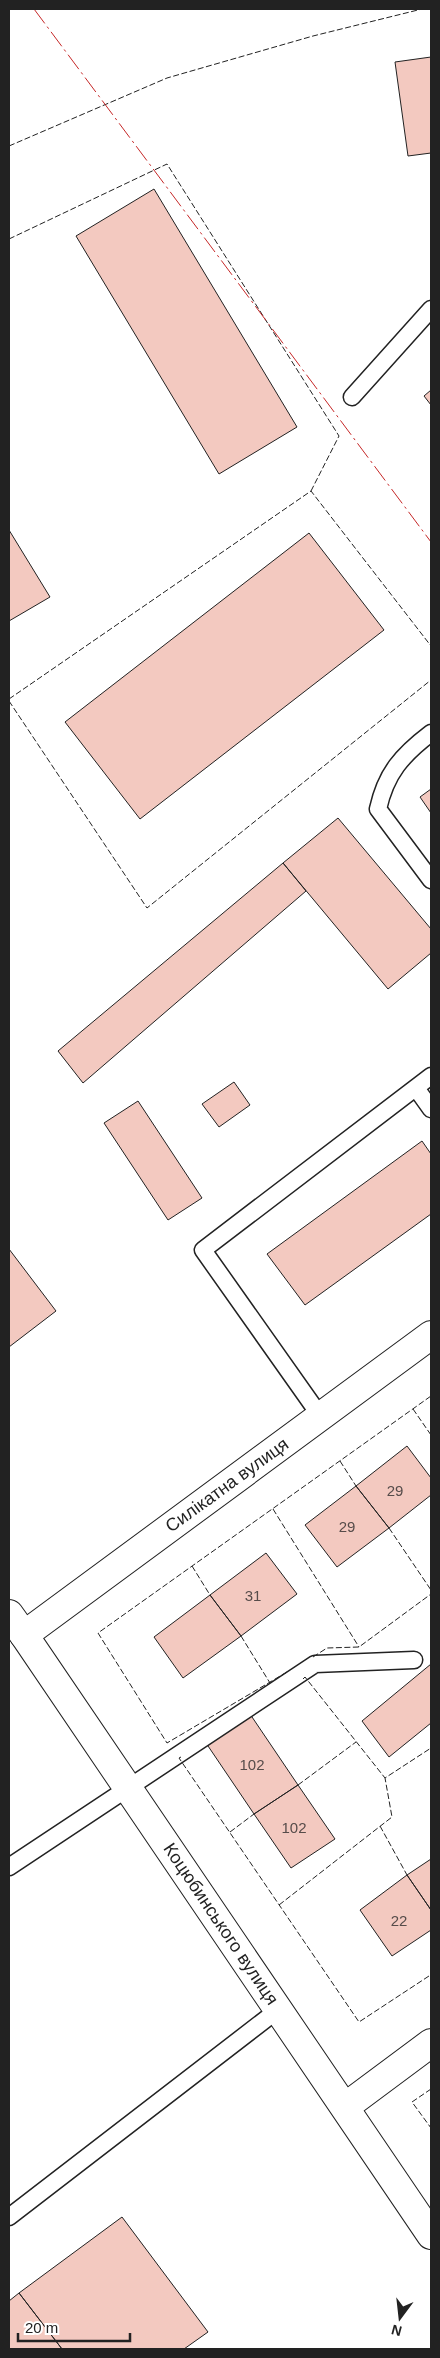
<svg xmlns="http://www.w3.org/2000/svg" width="440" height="2358" viewBox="0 0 440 2358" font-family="Arial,sans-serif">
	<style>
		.building { fill: #f3c9c0; stroke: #222 }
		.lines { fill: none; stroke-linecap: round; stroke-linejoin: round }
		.service-casing { stroke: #222; stroke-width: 19 }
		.minor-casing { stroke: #222; stroke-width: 30 }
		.tertiary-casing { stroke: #222; stroke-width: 30 }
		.service { stroke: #fff; stroke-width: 16 }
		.minor { stroke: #fff; stroke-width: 28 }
		.tertiary { stroke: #fff; stroke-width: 28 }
		.fence { stroke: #222; stroke-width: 1; stroke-dasharray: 6 2.5; stroke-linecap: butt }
		.power { stroke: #c62828; stroke-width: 1; stroke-dasharray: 18 4 2.5 4; stroke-linecap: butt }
		.labels { text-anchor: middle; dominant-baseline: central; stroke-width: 4; stroke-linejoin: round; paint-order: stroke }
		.number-label { font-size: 15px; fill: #564c4a }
		.street-label { font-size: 18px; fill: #222; stroke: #fff }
	</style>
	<rect width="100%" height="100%" fill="#fff"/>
	<path class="building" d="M431,57V153L408,156L395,62Z
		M154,189L297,427L219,474L76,236Z
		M431,390V405L424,396Z
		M9,530L50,597L9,621Z
		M309,533L384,630L140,819L65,722Z
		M431,789V813L420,797Z
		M338,818L431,929V953L388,989L283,863Z
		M283,863L306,891L83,1083L58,1051Z
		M234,1082L250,1105L219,1127L202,1104Z
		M138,1101L202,1198L168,1220L104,1123Z
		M422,1141L431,1154V1214L305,1305L267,1254Z
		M9,1249L56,1311L9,1347Z
		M407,1446L431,1478V1495L389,1528L356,1486Z
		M356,1486L389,1528L337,1567L305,1525Z
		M266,1553L297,1594L241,1636L210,1595Z
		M210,1595L241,1636L183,1678L154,1637Z
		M431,1664V1723L389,1757L362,1721Z
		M250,1714L298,1785L254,1814L206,1743Z
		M298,1785L335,1839L291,1868L254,1814Z
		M431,1859V1910L407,1875Z
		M407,1875L431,1910V1930L392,1956L360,1910Z
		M122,2217L208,2332L184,2349H62L19,2293Z
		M19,2293L62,2349H9V2301Z"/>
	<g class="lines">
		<g class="service-casing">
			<path id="service" d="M352,397L431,309
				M431,733C402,755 386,773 378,809L431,880
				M416,1088L431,1109
				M321,1417L203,1250L431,1076
				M9,1867L315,1664L414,1660
				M9,2217L279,2009"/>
		</g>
		<g class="minor-casing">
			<path id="minor" d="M9,1614L24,1635
				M345,2107L431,2043"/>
		</g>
		<g class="tertiary-casing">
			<path id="tertiary" d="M431,1335L24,1635L431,2235"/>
		</g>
		<use href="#service" class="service"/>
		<use href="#minor" class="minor"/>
		<use href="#tertiary" class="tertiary"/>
		<path class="fence" d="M9,146L167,78L313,36L422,9
			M9,239L167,164L339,436L311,491
			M9,699L311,491L431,646
			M9,701L147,908L431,680
			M413,1409L431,1435
			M340,1461L356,1486
			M273,1509L359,1647
			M389,1528L431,1590
			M192,1566L210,1595
			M241,1636L270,1683
			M313,1657L327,1648L359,1647L431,1594
			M287,1672L167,1743L98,1633L431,1396
			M303,1679L305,1677L385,1778L431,1748
			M181,1757L179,1758L359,2022L429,1976L431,1978
			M298,1785L356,1742
			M380,1826L407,1875
			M230,1832L254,1814
			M279,1905L392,1817L385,1778
			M431,2089L412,2102L431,2128"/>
		<path class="power" d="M34,9L431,542"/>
	</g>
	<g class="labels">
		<g class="number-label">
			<text x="395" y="1490">29</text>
			<text x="347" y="1526">29</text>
			<text x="253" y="1595">31</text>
			<text x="252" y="1764">102</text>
			<text x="294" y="1827">102</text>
			<text x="399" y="1920">22</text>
		</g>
		<g class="street-label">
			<text transform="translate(227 1485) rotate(-36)">Силікатна вулиця</text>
			<text transform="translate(221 1924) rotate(56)">Коцюбинського вулиця</text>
		</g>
	</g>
	<rect width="440" height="2358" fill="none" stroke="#222222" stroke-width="20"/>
	<g transform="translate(400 2318) rotate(195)" stroke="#ffffff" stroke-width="4" paint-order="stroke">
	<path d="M0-4L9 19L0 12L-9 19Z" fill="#222222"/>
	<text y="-8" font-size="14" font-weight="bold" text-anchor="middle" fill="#222222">N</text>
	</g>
	<path d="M18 2333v8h112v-8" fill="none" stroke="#222222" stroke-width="2.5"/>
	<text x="25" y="2333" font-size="15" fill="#222222" stroke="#ffffff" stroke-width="4" paint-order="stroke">20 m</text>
</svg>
